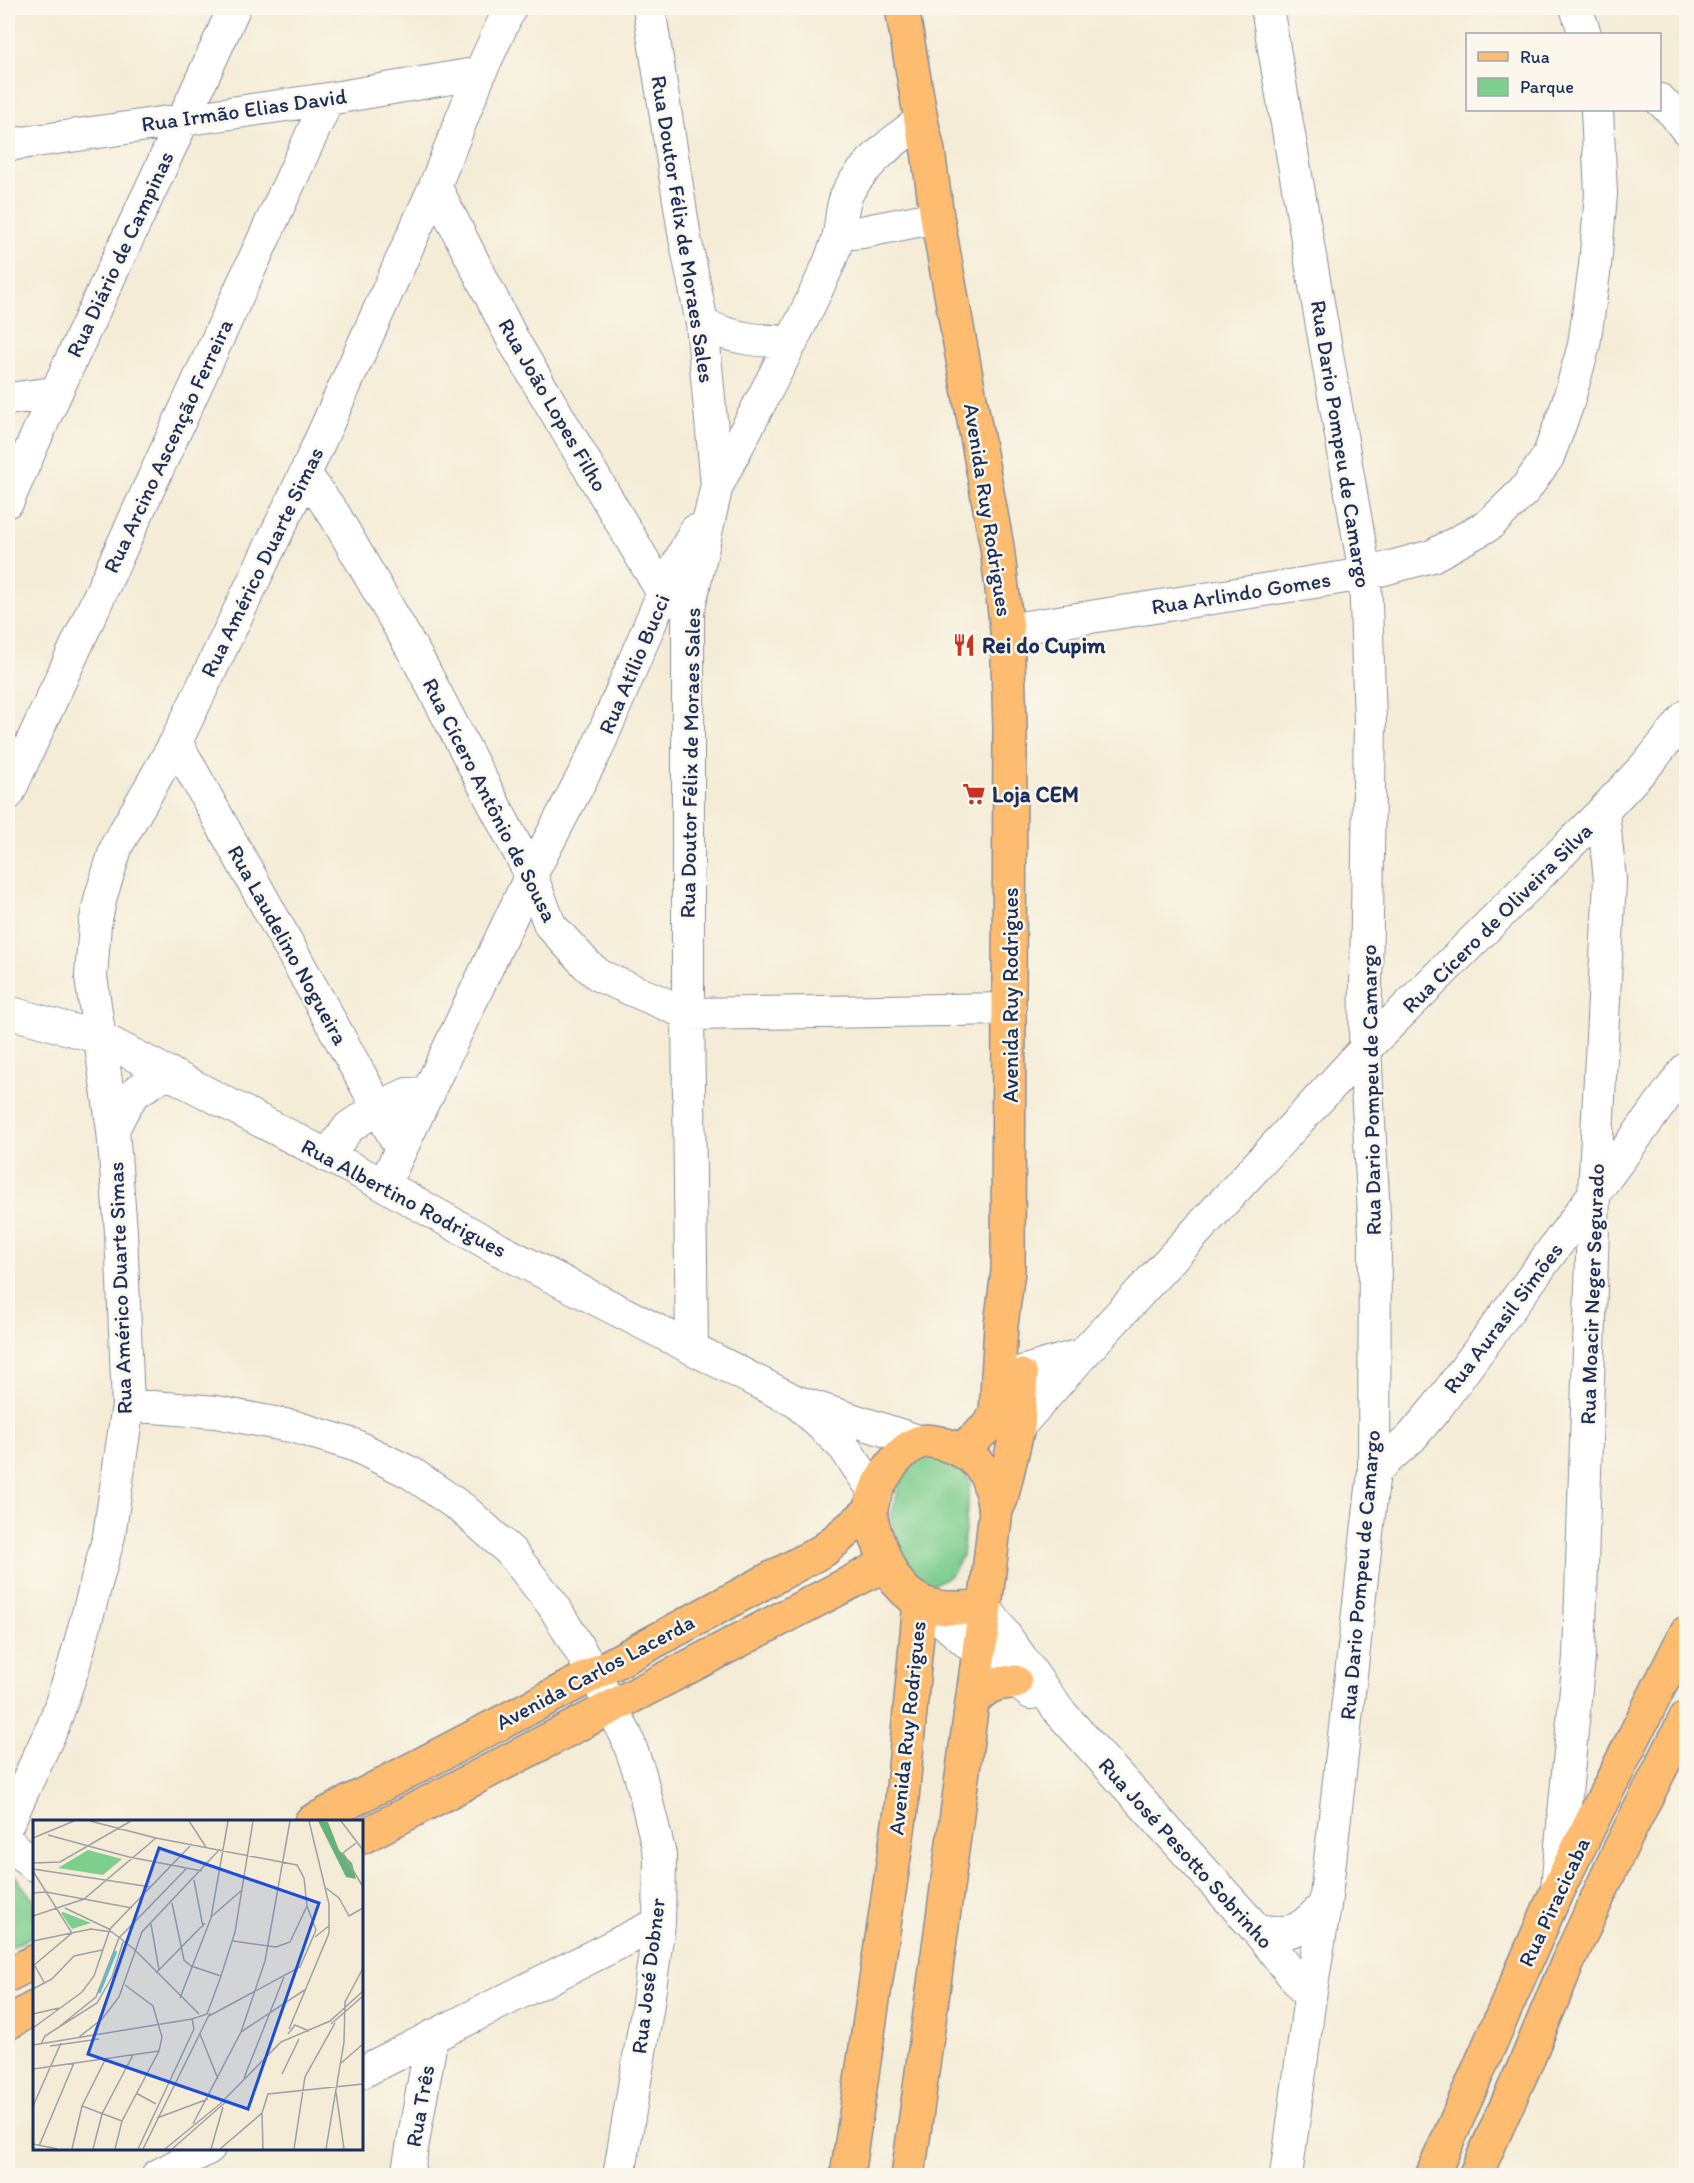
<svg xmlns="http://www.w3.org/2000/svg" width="1694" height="2183" viewBox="0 0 1694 2183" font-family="Itim,sans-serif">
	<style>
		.green { fill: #7ece8e; stroke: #4c7e76; stroke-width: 1.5 }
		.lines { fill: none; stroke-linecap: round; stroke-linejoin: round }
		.minor-casing { stroke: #888e9a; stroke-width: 34 }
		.major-casing { stroke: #888e9a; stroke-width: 36 }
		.minor { stroke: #fff; stroke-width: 32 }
		.major { stroke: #fdbc6f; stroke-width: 33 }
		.labels { text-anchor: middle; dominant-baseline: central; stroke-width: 5; stroke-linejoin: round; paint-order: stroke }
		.street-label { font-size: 22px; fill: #1b2f5e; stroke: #fbf7ec }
		.poi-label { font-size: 22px; font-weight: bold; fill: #1b2f5e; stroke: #fbf7ec; text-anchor: start }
		.inset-river { fill: none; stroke: #57bfd4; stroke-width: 3 }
		.inset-road { fill: none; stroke: #9da0a6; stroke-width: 1.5 }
		.view { fill: #1d4ed8; fill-opacity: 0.15; stroke: #1d4ed8; stroke-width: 3 }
		.inset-edge { fill: none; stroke: #1b2f5e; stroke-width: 3 }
	</style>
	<rect width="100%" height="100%" fill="#fbf7ec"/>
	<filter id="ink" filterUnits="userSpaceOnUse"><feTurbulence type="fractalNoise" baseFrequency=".0167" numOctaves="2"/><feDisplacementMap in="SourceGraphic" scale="12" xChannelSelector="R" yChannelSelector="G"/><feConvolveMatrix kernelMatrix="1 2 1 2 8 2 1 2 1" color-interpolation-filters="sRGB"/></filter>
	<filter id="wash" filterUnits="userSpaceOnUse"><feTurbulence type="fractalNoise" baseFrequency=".008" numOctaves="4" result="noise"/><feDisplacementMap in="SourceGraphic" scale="24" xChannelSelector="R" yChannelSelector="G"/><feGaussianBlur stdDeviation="1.35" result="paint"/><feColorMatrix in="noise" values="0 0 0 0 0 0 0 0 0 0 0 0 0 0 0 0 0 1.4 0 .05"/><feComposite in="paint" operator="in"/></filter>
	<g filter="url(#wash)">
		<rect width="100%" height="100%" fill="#f4ecd6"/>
		<path class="green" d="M936,1452L958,1463L970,1482L962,1556L951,1575L932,1585L907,1580L896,1552L891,1517L903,1471L919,1458Z
			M8,1867L34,1901V1935L8,1949Z"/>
	</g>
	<g filter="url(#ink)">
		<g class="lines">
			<g class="minor-casing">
				<path id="minor" d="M649,8L685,238L702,323L717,485L688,612V1014L692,1347
					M1267,8L1365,574L1370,722L1365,1049L1375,1235L1374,1471L1325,1905L1310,1997L1286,2176
					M1576,8L1585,34
					M1660,100L1674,113L1686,129
					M8,145L328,99L480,73
					M435,186L513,340L663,593L676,602
					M839,234L862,232L937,217
					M702,323C730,339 760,341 792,342
					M8,399L54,393
					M305,474L334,514L419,661L531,875L550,925L587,965L600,976L688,1014L1010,1009
					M717,486C755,411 796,338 830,261C833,252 837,243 839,235C842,220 841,204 849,190C866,162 895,140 921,120
					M8,501C79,335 161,173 234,8
					M1007,630L1365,574L1432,556L1489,525L1524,491L1548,457L1567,406L1584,345L1595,266L1601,194L1597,110
					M176,742L400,1147
					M8,794L328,99
					M8,1012L101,1038L384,1185L500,1250L795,1401L921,1442
					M113,1130C130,1093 133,1091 169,1073
					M327,1156L349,1127L378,1108L407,1094L429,1093
					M384,1185L531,875L597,749L663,593L695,531
					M1021,1372L1083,1354
					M128,1405L216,1412L295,1427L354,1445L411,1473L463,1509L511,1552L553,1605L594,1674L626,1735L640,1774L660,1855L659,1923L647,2010L619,2176
					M800,1405L844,1447L876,1494
					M1018,1427L1083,1354L1365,1049L1603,811L1651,760L1686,716
					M1374,1471L1411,1438L1437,1407L1686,1069
					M920,1601L978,1652L1031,1693
					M985,1607L1059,1711L1257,1930L1310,1997
					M8,1823L54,1724L74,1665L109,1536L128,1405L121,1232L113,1130L91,977L95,924L101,896L117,845L176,742L305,474L435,186L480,73L510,8
					M8,1842L34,1865
					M1557,1888L1579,1657L1594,1195L1610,880L1603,811
					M1257,1930C1294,1936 1299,1931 1325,1905
					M362,2072L659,1923
					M157,2176L209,2148
					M407,2176L432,2036"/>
			</g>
			<g class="major-casing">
				<path id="major" d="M902,8L921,120L928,151L937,217L997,547L1007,630L1010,728L1008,1271L1001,1325L996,1413L990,1425L961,1450
					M985,1607C967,1607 944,1611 926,1604C904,1596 890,1575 883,1554C878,1541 870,1525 871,1510C873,1487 897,1450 920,1442C930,1439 945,1444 955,1448C967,1453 980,1463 986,1475C991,1485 992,1499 996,1510
					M972,1702C985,1687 995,1682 1015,1682
					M311,1822L594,1674L824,1550L871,1510
					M362,1837L886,1564
					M8,1975L34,1962
					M8,2023L34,2008
					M847,2176L901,1810L920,1601
					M908,2176L985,1607L996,1510L1001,1499L1018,1427L1021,1376
					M1432,2176L1556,1893L1686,1633
					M1475,2176L1525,2065L1567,1964L1620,1849L1686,1718"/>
			</g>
			<use href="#minor" class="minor"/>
			<use href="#major" class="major"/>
		</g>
	</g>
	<defs>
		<g id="restaurant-bare" transform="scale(1.8)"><path d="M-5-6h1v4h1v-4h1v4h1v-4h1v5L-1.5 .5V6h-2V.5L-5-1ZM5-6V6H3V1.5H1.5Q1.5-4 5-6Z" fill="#c8321e" stroke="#fbf7ec" stroke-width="2.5" paint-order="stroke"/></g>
		<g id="supermarket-bare" transform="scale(1.8)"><path d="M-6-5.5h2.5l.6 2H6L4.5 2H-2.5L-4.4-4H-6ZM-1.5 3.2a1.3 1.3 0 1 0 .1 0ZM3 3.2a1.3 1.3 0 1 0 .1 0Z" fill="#c8321e" stroke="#fbf7ec" stroke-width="2.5" paint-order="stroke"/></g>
	</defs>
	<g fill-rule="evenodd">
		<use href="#restaurant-bare" x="964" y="645"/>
		<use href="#supermarket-bare" x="974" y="794"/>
	</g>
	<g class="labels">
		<g class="street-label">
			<text transform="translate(244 110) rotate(-8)">Rua Irmão Elias David</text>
			<text transform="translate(683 229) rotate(81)">Rua Doutor Félix de Moraes Sales</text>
			<text transform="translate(120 254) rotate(-65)">Rua Diário de Campinas</text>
			<text transform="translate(553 405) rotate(60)">Rua João Lopes Filho</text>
			<text transform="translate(1341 444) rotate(81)">Rua Dario Pompeu de Camargo</text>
			<text transform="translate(168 446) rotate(-65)">Rua Arcino Ascenção Ferreira</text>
			<text transform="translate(988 510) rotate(81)">Avenida Ruy Rodrigues</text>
			<text transform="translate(262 562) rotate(-64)">Rua Américo Duarte Simas</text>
			<text transform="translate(1241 593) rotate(-9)">Rua Arlindo Gomes</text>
			<text transform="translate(634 664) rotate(-67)">Rua Atílio Bucci</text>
			<text transform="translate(690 763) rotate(-89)">Rua Doutor Félix de Moraes Sales</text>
			<text transform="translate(490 800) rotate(63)">Rua Cícero Antônio de Sousa</text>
			<text transform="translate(1497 918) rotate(-45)">Rua Cícero de Oliveira Silva</text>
			<text transform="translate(288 945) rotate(61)">Rua Laudelino Nogueira</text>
			<text transform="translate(1010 995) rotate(-90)">Avenida Ruy Rodrigues</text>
			<text transform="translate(1371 1090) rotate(-91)">Rua Dario Pompeu de Camargo</text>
			<text transform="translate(404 1198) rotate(28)">Rua Albertino Rodrigues</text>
			<text transform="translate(120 1288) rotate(-92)">Rua Américo Duarte Simas</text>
			<text transform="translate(1592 1294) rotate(-88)">Rua Moacir Neger Segurado</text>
			<text transform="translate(1503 1318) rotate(-53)">Rua Aurasil Simões</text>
			<text transform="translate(1360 1575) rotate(-85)">Rua Dario Pompeu de Camargo</text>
			<text transform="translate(595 1672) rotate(-28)">Avenida Carlos Lacerda</text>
			<text transform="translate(907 1728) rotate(-84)">Avenida Ruy Rodrigues</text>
			<text transform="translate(1186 1853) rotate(48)">Rua José Pesotto Sobrinho</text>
			<text transform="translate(1554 1902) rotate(-65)">Rua Piracicaba</text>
			<text transform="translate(648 1976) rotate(-83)">Rua José Dobner</text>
			<text transform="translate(420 2106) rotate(-80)">Rua Três</text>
		</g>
		<g class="poi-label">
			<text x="982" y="645">Rei do Cupim</text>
			<text x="992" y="794">Loja CEM</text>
		</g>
	</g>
	<g transform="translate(33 1820)">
		<rect width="330" height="330" fill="#f4ecd6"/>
		<path d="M55,30L89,39L70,55L25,48ZM28,93L30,92L58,103L39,109Z" fill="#7ece8e"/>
		<path d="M285,1L295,2L306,30L319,43L323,59L313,57Z" fill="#66b179"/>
		<path class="inset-river" d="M66,173L83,131"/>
		<path class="inset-road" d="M57,1L123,18L264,45L271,58L274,86L257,122L243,127L200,121M156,1L173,27M308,1L330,30M15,15L96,37L169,51M0,18L41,1M323,23L310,33L330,67M0,43L27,42L98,1M0,49L118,67M0,51L39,113L0,146M161,60L170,107M293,68L306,78L316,96L330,88M0,73L13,72L99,88M139,83L151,140L158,146L188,156M32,88L78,110M0,96L51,79L123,18M178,97L209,70M118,104L126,150M282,117L297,105M0,121L58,109L79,112L102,130L166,194M2,146L12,164M123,153L172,103M0,169L19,159L41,136L69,130M147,178L178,98L195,1M312,182L330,148M0,194L26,188M176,196L267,147L283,110L274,86M298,204L330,176M27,206L63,177L86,118L154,48M0,208L49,172L61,156L77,109L159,24M256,209L296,113V84L276,1M208,212L273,169M167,214L185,259M255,214L262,205L276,211M46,217L69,199L86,177L109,112L187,29M8,224L12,216L64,183L79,157L90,122M0,225L159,199M17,226L66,219M307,244L330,224M0,249L126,231M249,254L266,219M211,258L251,157M330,259V286M303,272L311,329M103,273L123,284M0,286L28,223M49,286L89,301M229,293L230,329M124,298L175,279M160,304L208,212L232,141L257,1M0,324L25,329M6,326L41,243M39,329L49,286L73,238M60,329L69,294L100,235M82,329L89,301L126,231L129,217L120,186L92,165M105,329L161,209L159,199L174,194L188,156L202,112L220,1M110,329L177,193M132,329L187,284L248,222L297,201L330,171M139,329L195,280M178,329L190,287M187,329L229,293L235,274L330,264M261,329L272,257L302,203M293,329L311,222L312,181"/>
		<path class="view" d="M126,28L286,83L215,289L55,234Z"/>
		<rect width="330" height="330" class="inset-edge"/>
	</g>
	<rect width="1694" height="2183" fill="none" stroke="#fbf7ec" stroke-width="30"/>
	<rect x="1466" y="33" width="195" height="78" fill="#fbf7ec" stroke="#a1a7b3" stroke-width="1.5"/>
	<rect x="1478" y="52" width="30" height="9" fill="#fdbc6f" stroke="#a1a7b3" stroke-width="1.5"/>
	<text x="1520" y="63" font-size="18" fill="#1b2f5e">Rua</text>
	<rect x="1478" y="78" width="30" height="18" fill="#7ece8e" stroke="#a1a7b3" stroke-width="1.5"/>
	<text x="1520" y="93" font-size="18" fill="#1b2f5e">Parque</text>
</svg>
